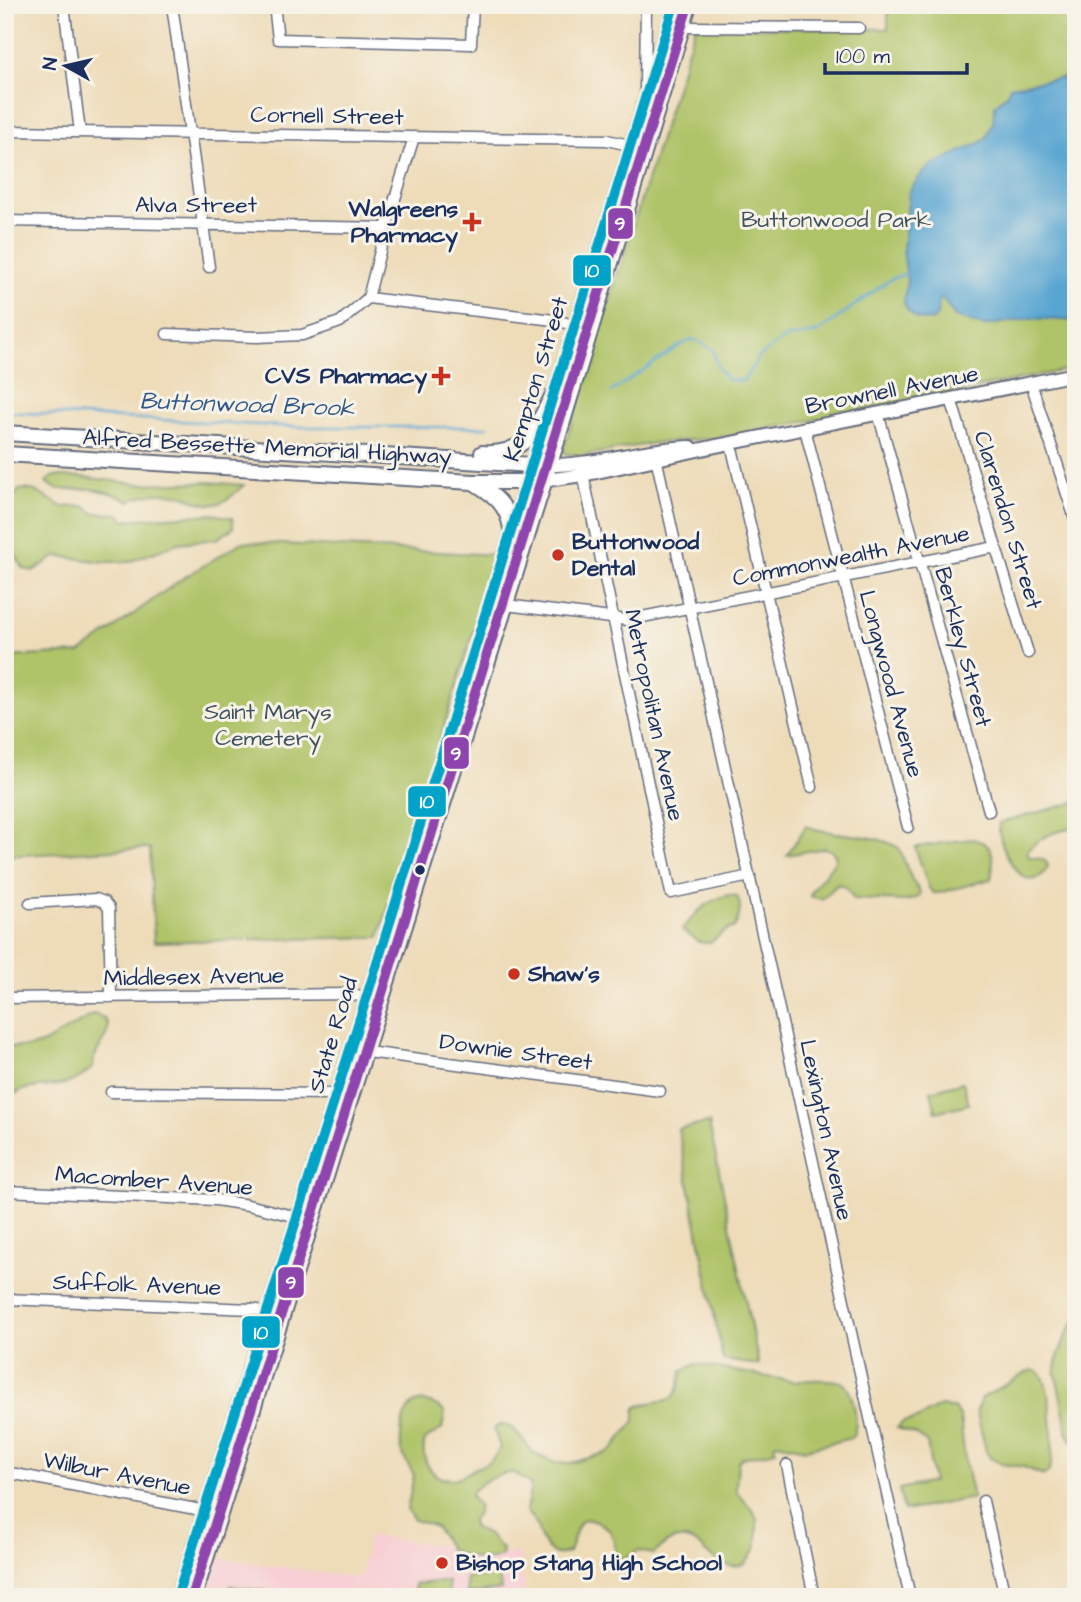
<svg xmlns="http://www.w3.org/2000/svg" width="1081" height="1602" viewBox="0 0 1081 1602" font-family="'Architects Daughter',sans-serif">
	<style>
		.built { fill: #f7cfd4 }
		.green { fill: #afc367; stroke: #657962; stroke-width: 2 }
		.water { fill: #59a5d2; stroke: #3a6a98; stroke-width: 2 }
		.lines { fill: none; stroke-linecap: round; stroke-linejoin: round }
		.stream { stroke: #59a5d2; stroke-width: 2.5 }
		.minor-casing { stroke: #656c7e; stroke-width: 13 }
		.major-casing { stroke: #656c7e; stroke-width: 16 }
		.highway-casing { stroke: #656c7e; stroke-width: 18 }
		.minor { stroke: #fff; stroke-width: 10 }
		.major { stroke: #fff; stroke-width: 12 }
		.highway { stroke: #fff; stroke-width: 14 }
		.bus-1-casing { stroke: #f7f3e8; stroke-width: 16 }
		.bus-2-casing { stroke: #f7f3e8; stroke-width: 16 }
		.bus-1 { stroke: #01a3c8; stroke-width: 10 }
		.bus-2 { stroke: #8e44ad; stroke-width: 10 }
		.poi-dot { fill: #c8321e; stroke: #f7f3e8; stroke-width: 2.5 }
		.bus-dot { fill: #1b2f5e; stroke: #f7f3e8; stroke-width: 2.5 }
		.labels { text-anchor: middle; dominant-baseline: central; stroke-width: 6; stroke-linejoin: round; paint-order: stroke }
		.street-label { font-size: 23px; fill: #1b2f5e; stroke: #f7f3e8 }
		.poi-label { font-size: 23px; font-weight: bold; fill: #1b2f5e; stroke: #f7f3e8; text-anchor: start }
		.park-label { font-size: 23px; fill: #405460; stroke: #f7f3e8 }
		.water-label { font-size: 24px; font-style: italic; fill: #315887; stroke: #f7f3e8 }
		.line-badge { stroke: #f7f3e8; stroke-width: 2.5 }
		.badge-label { font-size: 19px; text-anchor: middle; font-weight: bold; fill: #fff }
	</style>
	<rect width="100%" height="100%" fill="#f7f3e8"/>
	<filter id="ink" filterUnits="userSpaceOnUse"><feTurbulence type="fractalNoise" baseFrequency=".0143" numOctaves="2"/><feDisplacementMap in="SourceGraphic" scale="14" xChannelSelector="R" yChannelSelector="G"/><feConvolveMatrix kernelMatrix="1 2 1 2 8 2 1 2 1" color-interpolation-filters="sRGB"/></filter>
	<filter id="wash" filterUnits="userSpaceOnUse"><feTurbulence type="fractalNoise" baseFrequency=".00686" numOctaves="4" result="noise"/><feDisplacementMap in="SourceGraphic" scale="28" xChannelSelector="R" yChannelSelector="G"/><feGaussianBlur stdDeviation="1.57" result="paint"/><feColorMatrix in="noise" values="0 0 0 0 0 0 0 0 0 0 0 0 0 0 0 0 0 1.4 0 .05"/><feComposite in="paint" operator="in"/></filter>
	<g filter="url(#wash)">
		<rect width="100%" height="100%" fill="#eedcb9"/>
		<path class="built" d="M369,1535L464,1549L520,1554L526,1597H206L219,1558L360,1578Z"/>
		<path class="green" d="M888,5H1054V8L1076,9V368L728,437L654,443L581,456L566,454L563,450L695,27L888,29Z
			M54,476L82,477L139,484L209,482L244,485C236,492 227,502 216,504C207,506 198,501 189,498C166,490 150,492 129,501C118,494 104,491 91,489C76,488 57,494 46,482Z
			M25,489L35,491L63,507L84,506L94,513L120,514L123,520L213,514L233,518V528L217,539L178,543L129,562H104L57,556L33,571L24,569C9,547 5,533 5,507L19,490Z
			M242,542L497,555L379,937L154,942L150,848L5,856V657L80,653L180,580Z
			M1076,802V828C1058,830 1039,837 1027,851L1029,857C1037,858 1046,858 1048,866C1028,906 996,846 999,823Z
			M806,826C836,838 872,831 899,848L912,880L920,892L919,897L907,901L854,899L846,887L838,884L822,899L810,896C816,881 830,873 836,857L832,851L825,848L787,855Z
			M971,839C995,842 995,858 991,879L939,893H933L929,888L915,847Z
			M729,895L737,896C743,907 739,916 735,927L725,931L710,943L699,942L682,930C694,913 708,900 729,895Z
			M94,1014C122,1022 101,1041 95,1056C93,1059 94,1063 93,1067C68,1091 56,1083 26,1089C19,1091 12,1095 5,1098V1047H31L44,1043Z
			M963,1082L969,1104L936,1112L931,1091Z
			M709,1123L759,1365L723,1360L678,1129Z
			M1076,1320V1447L1068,1434L1055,1369C1056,1359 1069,1326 1076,1320Z
			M696,1364L796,1382C804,1379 833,1379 841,1382C854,1388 861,1429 851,1438L806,1449L777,1443L774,1445L776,1451L742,1458L738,1462L736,1490L741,1497L753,1510L757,1519V1547L745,1564C710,1578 704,1528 671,1541C665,1543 659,1550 653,1554L638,1551C630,1556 625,1562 616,1556C614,1531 610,1524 585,1519L579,1523L569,1552C549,1561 541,1541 537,1526C535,1521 530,1516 526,1511L531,1485L515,1473C502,1471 475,1484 470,1495L479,1506L477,1513L472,1520L473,1527L488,1535L502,1549L501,1556C488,1564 463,1556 450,1550L436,1527L414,1520L407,1510L414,1475C408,1464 402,1457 401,1444C400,1427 405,1398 426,1402C434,1403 440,1407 445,1413L442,1429L425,1440C420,1457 430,1480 451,1479C461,1479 468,1472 476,1468C487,1464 496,1459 500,1447L494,1429L501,1424L513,1428L532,1451L539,1456L553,1462L567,1464L606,1453L613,1448L635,1421V1410L637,1407C666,1394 676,1413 682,1371Z
			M1031,1370C1036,1371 1038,1371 1041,1374C1051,1386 1055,1453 1050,1468C1049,1473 1048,1472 1044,1475L1024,1467L1002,1464L990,1458L986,1451L976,1410L982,1398Z
			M941,1406L955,1409L960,1417L965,1461L973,1498L904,1511L899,1489L933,1482L927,1442L915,1434L897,1428L903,1422L917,1419Z
			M499,1575L501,1590L467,1594L466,1578Z
			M448,1581L449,1596L416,1597L414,1584Z
			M230,1586L308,1597H228Z"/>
		<path class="water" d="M1076,76V321L1032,318L984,326L955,317L942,298L939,301L937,315L932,321L917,319L908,311L904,303L907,279L903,249L909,192L921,175L932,165L980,143L986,138L993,123L995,105L1007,94L1010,86Z"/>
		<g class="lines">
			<path class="stream" d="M611,392L679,346L693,339L713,349L718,368L728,380L743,381L759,357L785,338L817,333L891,279L908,273
				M5,412L300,427H488"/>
		</g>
	</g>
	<g filter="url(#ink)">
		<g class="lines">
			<g class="minor-casing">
				<path id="minor" d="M64,5L80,132
					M172,5L209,267
					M274,5L278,39L471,44L473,5
					M683,27L859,28
					M645,89L646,5
					M5,131L607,140L647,149
					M5,221L386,228
					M368,298L386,228L414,137
					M167,334L257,337L302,335L340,322L368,298L554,320L591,329
					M1031,383L1076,522
					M951,399L1028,653
					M878,413L989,811
					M805,429L908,827
					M731,444L812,787
					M655,453L910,1597
					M582,469L671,893L750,876
					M506,605L627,620L996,547
					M30,903L96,899L104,902L109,908L111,997
					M5,998L348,994L383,999
					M367,1052L660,1091
					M111,1092L337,1094
					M5,1191L216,1200L248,1205L314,1221
					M5,1299L252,1309L268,1312
					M787,1465L814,1597
					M5,1472L221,1514
					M983,1501L1005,1597"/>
			</g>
			<g class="major-casing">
				<path id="major" d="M542,465C592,467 641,448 691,447
					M540,481L583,475L716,446L1076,374
					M177,1597L367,996L674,5
					M195,1597L555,451L690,5"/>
			</g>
			<g class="highway-casing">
				<path id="highway" d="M5,433L532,465
					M482,453C527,456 534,429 553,395
					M5,454L473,482H525
					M475,483C494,495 508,505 511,529"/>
			</g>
			<use href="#minor" class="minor"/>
			<use href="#major" class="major"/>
			<use href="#highway" class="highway"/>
			<g class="bus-1-casing">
				<path id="bus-1" d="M177,1597L367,996L674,5"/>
			</g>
			<g class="bus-2-casing">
				<path id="bus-2" d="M192,1597L380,1000L687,9"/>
			</g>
			<use href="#bus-1" class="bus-1"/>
			<use href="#bus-2" class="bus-2"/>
		</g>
	</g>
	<g class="poi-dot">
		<path d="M468.5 211.5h7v7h7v7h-7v7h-7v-7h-7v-7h7z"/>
		<path d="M437.5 365.5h7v7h7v7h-7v7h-7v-7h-7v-7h7z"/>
		<circle cx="558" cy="555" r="7"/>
		<circle cx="514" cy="974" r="7"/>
		<circle cx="442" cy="1563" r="7"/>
	</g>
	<circle class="bus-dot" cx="420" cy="870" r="6"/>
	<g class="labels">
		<g class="street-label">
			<text transform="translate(327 116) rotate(1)">Cornell Street</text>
			<text x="196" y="205">Alva Street</text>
			<text transform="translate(536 379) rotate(-73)">Kempton Street</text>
			<text transform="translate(892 390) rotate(-11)">Brownell Avenue</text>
			<text transform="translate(267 447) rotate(3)">Alfred Bessette Memorial Highway</text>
			<text transform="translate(1008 520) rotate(73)">Clarendon Street</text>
			<text transform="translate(851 556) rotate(-11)">Commonwealth Avenue</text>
			<text transform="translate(963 647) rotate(75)">Berkley Street</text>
			<text transform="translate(891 684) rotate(75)">Longwood Avenue</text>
			<text transform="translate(654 715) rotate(78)">Metropolitan Avenue</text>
			<text transform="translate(194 977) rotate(-1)">Middlesex Avenue</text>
			<text transform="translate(333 1035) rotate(-73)">State Road</text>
			<text transform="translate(516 1052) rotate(8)">Downie Street</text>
			<text transform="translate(826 1130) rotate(78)">Lexington Avenue</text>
			<text transform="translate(154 1181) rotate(4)">Macomber Avenue</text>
			<text transform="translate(137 1285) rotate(2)">Suffolk Avenue</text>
			<text transform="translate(117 1474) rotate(11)">Wilbur Avenue</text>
		</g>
		<g class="poi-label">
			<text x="458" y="209" text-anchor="end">Walgreens<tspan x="458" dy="26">Pharmacy</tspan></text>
			<text x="427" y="376" text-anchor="end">CVS Pharmacy</text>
			<text x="572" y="542">Buttonwood<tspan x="572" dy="26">Dental</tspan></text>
			<text x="528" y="974">Shaw's</text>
			<text x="456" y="1563">Bishop Stang High School</text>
		</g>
		<g class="park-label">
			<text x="836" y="220">Buttonwood Park</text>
			<text x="268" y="712">Saint Marys<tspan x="268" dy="26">Cemetery</tspan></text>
		</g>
		<g class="water-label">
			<text transform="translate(247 405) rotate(2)">Buttonwood Brook</text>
		</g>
	</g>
	<g class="line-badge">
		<rect x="607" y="207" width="27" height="33" rx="7" fill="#8e44ad"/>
		<rect x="572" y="254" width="40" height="33" rx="7" fill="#01a3c8"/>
		<rect x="443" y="736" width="27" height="34" rx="7" fill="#8e44ad"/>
		<rect x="407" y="785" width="40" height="33" rx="7" fill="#01a3c8"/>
		<rect x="277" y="1266" width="28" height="33" rx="7" fill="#8e44ad"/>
		<rect x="241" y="1315" width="40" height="34" rx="7" fill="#01a3c8"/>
	</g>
	<g class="badge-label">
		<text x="620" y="230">9</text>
		<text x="592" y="277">10</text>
		<text x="456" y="760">9</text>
		<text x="427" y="808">10</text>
		<text x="291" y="1289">9</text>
		<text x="261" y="1339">10</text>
	</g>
	<rect width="1081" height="1602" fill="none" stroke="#f7f3e8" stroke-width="28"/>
	<g transform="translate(66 66) rotate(278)" stroke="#f7f3e8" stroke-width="5" paint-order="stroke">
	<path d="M0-5L12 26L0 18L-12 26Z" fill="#1b2f5e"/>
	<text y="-10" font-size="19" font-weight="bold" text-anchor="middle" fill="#1b2f5e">N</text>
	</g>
	<path d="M825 63v10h142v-10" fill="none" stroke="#1b2f5e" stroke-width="3.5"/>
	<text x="836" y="63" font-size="21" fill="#1b2f5e" stroke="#f7f3e8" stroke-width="5" paint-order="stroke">100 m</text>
</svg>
